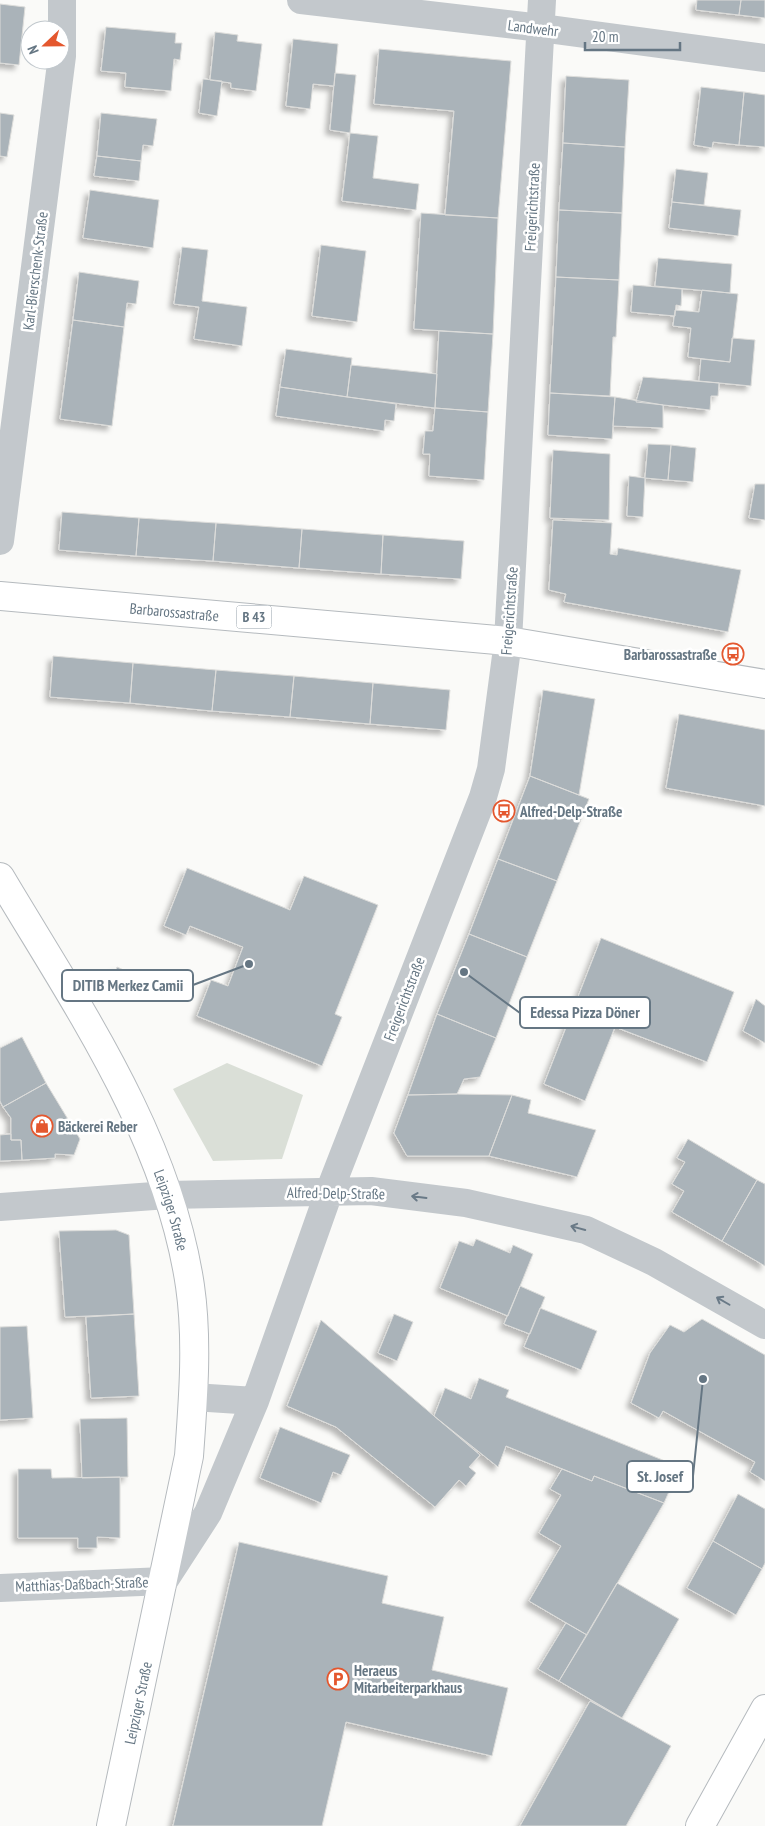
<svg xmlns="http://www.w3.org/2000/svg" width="765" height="1826" viewBox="0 0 765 1826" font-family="'PT Sans Narrow',sans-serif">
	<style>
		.green { fill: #dadfd7 }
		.building { fill: #aab3b9; stroke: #dcdcda; filter: url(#shadow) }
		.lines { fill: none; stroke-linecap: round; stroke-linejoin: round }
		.major-casing { stroke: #b5babe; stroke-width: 30 }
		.minor { stroke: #c3c8cc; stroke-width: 28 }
		.major { stroke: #fff; stroke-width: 28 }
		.oneway { stroke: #6a7a87 }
		.labels { text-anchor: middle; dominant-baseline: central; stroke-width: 5; stroke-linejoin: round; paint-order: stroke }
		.shield { fill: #fff; stroke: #939fa8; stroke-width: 1 }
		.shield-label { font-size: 14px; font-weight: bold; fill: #657683 }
		.street-label { font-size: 15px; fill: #657683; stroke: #fff }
		.poi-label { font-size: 15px; font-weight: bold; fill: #657683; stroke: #fff; text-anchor: start }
		.leader { fill: none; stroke: #657683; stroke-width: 2 }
		.callout-dot { fill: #657683; stroke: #fff; stroke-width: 2 }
		.callout { fill: #fff; stroke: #657683; stroke-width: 2 }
		.callout-label { font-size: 16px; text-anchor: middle; font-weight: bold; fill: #657683 }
	</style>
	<defs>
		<filter id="shadow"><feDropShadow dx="-4.5" dy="4.5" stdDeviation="2.5" flood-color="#0004"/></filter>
	</defs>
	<rect width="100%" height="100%" fill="#fafaf8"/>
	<path class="green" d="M227,1063L303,1095L282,1159L213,1161L173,1089Z"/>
	<path class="building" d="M697,0H741L739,15L696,10Z
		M741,0H765V18L739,15Z
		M0,4L25,7L19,65L0,63Z
		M106,27L176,33L175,43H182L180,60L174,59L171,91L125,87L126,73L101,71Z
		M215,32L238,35L237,41L262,44L256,91L231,88V83L210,80Z
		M293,39L338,44L334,86L313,84L310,109L286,106Z
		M379,49L511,61L498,218L445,215L454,111L374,104Z
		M335,73L356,75L350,133L330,130Z
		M566,76L629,80L625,147L563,143Z
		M203,79L222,81L217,116L199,113Z
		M701,87L744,92L739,145L713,142L712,148L694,145Z
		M744,92L765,95V147L739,145Z
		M0,113L14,115L7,157L0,156Z
		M101,113L157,119L153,146L143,145L141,161L97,156Z
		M350,133L378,136L373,178L419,184L416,210L342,201Z
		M563,143L625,147L622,213L559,210Z
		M97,156L141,161L139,181L94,176Z
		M676,169L708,173L704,205L672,202Z
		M90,190L159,200L153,248L83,238Z
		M672,202L741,210L738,236L669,228Z
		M559,210L622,213L619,280L556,277Z
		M421,213L498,218L493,334L414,329Z
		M321,245L366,251L357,322L312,316Z
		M182,247L208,250L202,301L247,307L242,346L194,339L199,307L174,304Z
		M658,258L732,264L730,293L655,286Z
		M79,272L139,281L136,304L127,303L124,327L73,320Z
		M556,277L619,280L616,337H613L610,396L550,393Z
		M633,285L682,289L681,306L676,305L675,316L631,312Z
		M702,290L738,294L730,362L688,357L691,328L673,326L675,310L699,312Z
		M73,320L124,327L112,426L60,419Z
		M439,331L493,334L488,412L435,408Z
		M732,338L755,340L751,386L699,381L701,359L730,362Z
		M286,349L352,358L347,397L280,387Z
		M351,365L437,374L435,408L347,397Z
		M643,377L719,383L718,396H711L710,410L636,402Z
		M280,387L396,404L394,421L385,420L384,431L276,416Z
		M550,393L615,397L612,439L548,435Z
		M615,397L663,405V428L613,426Z
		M435,408L488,412L484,480L429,476L430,454H423L425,431H433Z
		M648,444L671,445L668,480L645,478Z
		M671,445L696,448L693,482L668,480Z
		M553,450L610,454L609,520L550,518Z
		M629,476L645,478L643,517L627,516Z
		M755,484H765V520L749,518Z
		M62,512L139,518L136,556L59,550Z
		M139,518L216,523L213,561L136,556Z
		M553,520L612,523L610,554L617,555L618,548L741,570L728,632L564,602L566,594L549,590Z
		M216,523L302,529L299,568L213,561Z
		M302,529L383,535L381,574L299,568Z
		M383,535L464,541L461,579L381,574Z
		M53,656L133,663L130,703L50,697Z
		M133,663L216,670L212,711L130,703Z
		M216,670L294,676L290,717L212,711Z
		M294,676L373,683L370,724L290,717Z
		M373,683L450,690L446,730L370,724Z
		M543,690L595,699L579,795L530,776Z
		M679,714L765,730V806L666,788Z
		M530,776L589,799L557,881L498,859Z
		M498,859L557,881L527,957L469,934Z
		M187,868L290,910L304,876L378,905L335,1014L342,1017L322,1066L197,1016L211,980L228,986L243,947L190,926L186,935L164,926Z
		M469,934L527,957L496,1038L437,1014Z
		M601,938L734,992L707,1062L615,1027L585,1101L544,1084Z
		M117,967L144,979L139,991L112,979Z
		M756,999L765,1006V1043L743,1031Z
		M437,1014L496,1038L480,1077L464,1079L457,1094L408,1095Z
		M22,1037L46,1083L3,1107L0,1101V1048Z
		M46,1083L80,1139L74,1155L55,1154V1158L22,1160L21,1140H11V1118L3,1107Z
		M457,1094L512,1095L489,1156H407L394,1133L408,1095Z
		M512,1095L531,1100L528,1113L596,1130L577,1177L489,1156Z
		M11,1134V1140H21L22,1160L0,1161V1135Z
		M688,1139L757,1180L722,1241L672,1212L684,1191L672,1184L685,1162L677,1158Z
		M757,1180L765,1184V1266L722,1241Z
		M116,1230L129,1235L134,1314L65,1317L59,1231Z
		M476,1239L510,1253L513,1245L533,1254L508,1316L440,1288L459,1241L473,1246Z
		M520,1286L545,1297L530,1334L504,1324Z
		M540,1308L597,1331L581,1370L524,1347Z
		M134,1314L139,1396L91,1398L86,1317Z
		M394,1314L413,1322L397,1361L378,1353Z
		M702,1319L765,1355V1481L750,1472L755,1462L663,1411L659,1418L631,1403L650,1353L670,1325L684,1332Z
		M321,1320L480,1455L469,1467L476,1473L466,1486L459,1480L435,1507L336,1427L287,1406Z
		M27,1326L33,1418L0,1420V1327Z
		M479,1378L509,1390L506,1397L680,1467L664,1503L594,1476L592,1481L506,1446L498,1467L434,1416L445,1388L471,1399Z
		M127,1418L128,1477L82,1478L80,1419Z
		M280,1427L350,1455L341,1475L333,1472L321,1503L260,1478Z
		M18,1469H51L52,1478L120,1477V1538L97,1537V1548H78V1538H18Z
		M562,1469L592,1481L594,1476L664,1503L587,1635L529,1601L561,1546L539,1533L561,1495L550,1489Z
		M738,1494L765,1509V1563L762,1569L713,1541Z
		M713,1541L762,1569L736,1615L687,1588Z
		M239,1542L388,1576L382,1603L444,1617L432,1670L508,1688L492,1756L346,1722L322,1826H173Z
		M617,1583L679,1619L622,1718L559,1681Z
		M566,1623L587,1635L559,1681L538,1669Z
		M590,1701L671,1746L626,1826H520Z"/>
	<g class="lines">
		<g class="major-casing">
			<g id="major">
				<path id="s1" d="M0,596L508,641L765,684"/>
				<path id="s2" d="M0,877C76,1005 168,1136 190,1286C198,1341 193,1401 189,1456L111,1826"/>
				<path d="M700,1826L765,1709"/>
			</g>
		</g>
		<path class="minor" d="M301,0L541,28L765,58
			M0,541L62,56V0
			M0,1207L168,1195L371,1191L466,1203L586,1230L654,1262L765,1325
			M193,1397L255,1401
			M0,1588L164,1581L208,1513L255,1401L329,1192L483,797L491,769L508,641L542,0"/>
		<use href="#major" class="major"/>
	</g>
	<defs><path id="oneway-shaft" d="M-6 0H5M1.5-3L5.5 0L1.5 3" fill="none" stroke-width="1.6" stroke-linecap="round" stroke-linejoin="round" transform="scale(1.25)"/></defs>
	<g class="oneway">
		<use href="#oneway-shaft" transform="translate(419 1197) rotate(-173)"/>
		<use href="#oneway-shaft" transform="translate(578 1228) rotate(-165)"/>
		<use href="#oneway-shaft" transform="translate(723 1301) rotate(-150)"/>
	</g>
	<defs>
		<g id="bus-ring" transform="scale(1.125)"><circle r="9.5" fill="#fff" stroke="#e4572e" stroke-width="1.5"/><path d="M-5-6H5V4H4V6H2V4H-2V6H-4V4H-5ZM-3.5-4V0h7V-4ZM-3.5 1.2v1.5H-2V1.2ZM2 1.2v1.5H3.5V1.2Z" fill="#e4572e"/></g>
		<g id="shop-ring" transform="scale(1.125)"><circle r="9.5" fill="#fff" stroke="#e4572e" stroke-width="1.5"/><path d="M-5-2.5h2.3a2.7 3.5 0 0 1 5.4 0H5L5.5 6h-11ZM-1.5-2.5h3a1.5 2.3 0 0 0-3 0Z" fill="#e4572e"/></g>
		<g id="parking-ring" transform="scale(1.125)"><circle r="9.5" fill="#fff" stroke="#e4572e" stroke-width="1.5"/><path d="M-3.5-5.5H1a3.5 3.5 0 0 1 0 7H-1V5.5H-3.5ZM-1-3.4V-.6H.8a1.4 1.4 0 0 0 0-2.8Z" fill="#e4572e"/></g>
	</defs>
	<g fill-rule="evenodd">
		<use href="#bus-ring" x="733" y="654"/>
		<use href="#bus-ring" x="504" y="811"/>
		<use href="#shop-ring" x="42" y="1126"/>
		<use href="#parking-ring" x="338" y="1679"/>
	</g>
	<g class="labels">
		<rect class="shield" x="236.5" y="605.5" width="35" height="23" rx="4"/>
		<g class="shield-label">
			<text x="254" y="617">B 43</text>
		</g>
		<g class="street-label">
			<text transform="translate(533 28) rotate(7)">Landwehr</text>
			<text transform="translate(532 207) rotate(-87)">Freigerichtstraße</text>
			<text transform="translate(35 271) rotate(-83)">Karl-Bierschenk-Straße</text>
			<text stroke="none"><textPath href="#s1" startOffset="175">Barbarossastraße</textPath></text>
			<text transform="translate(509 611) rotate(-86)">Freigerichtstraße</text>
			<text transform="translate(404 999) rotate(-69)">Freigerichtstraße</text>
			<text transform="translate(336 1193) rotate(1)">Alfred-Delp-Straße</text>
			<text stroke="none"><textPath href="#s2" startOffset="376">Leipziger Straße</textPath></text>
			<text transform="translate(82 1584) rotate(-2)">Matthias-Daßbach-Straße</text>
			<text transform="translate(138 1703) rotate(-78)">Leipziger Straße</text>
		</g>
		<g class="poi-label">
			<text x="717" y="654" text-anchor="end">Barbarossastraße</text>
			<text x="520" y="811">Alfred-Delp-Straße</text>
			<text x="58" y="1126">Bäckerei Reber</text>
			<text x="354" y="1670">Heraeus<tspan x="354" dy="17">Mitarbeiterparkhaus</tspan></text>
		</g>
	</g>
	<path class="leader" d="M249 964L193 985M464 972L520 1013M703 1379L693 1476"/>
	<g class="callout-dot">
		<circle cx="249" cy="964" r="5"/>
		<circle cx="464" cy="972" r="5"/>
		<circle cx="703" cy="1379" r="5"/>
	</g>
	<g class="callout">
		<rect x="62" y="970" width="131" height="31" rx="5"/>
		<rect x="520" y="997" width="130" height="31" rx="5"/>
		<rect x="627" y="1461" width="66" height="31" rx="5"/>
	</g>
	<g class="callout-label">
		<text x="128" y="991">DITIB Merkez Camii</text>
		<text x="585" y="1018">Edessa Pizza Döner</text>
		<text x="660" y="1482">St. Josef</text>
	</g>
	<g transform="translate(45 45) rotate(248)"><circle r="24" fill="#ffffff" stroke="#c1c8cd"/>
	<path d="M0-4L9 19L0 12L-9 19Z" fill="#e4572e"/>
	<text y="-8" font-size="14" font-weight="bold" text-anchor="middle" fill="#657683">N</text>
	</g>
	<path d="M585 42v8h95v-8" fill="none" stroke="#657683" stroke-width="2.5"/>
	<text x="592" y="42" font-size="15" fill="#657683" stroke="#ffffff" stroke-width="4" paint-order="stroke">20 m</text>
</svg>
